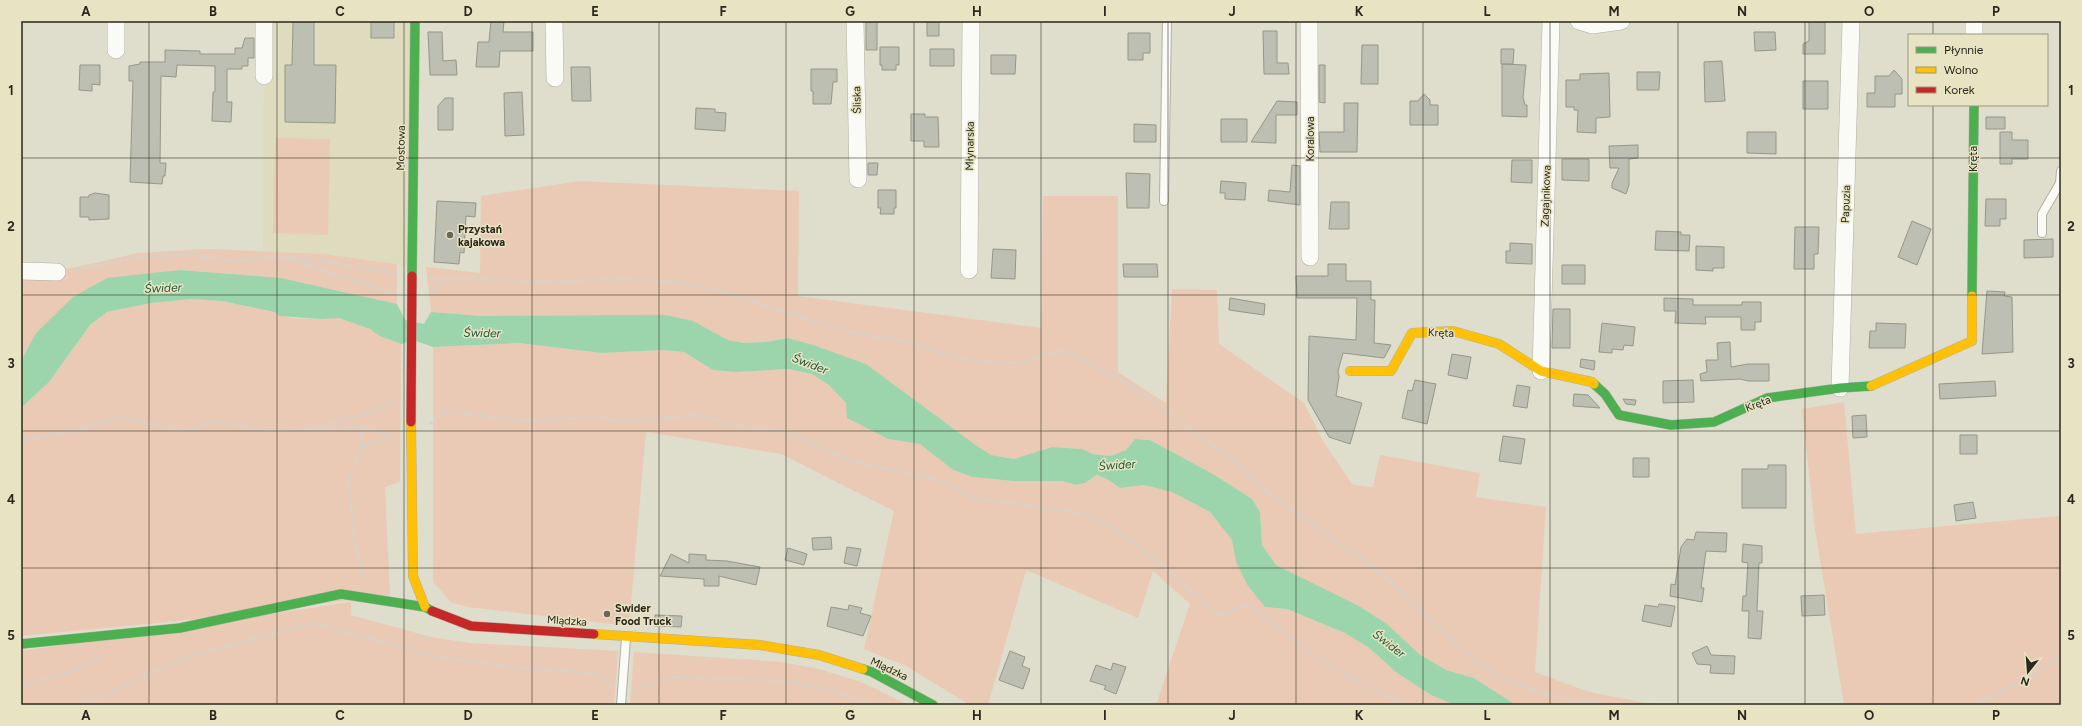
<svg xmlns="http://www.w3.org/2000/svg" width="2082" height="726" viewBox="0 0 2082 726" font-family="Figtree,sans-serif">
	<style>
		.built { fill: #dfdbbe }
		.green { fill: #eacab4 }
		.water { fill: #9cd5ac }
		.building { fill: #bdbfb2; stroke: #959789 }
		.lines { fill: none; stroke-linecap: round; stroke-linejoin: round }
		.lane-casing { stroke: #b2b0a3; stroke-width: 10 }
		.street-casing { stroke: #b2b0a3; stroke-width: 18 }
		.fast-casing { stroke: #b2b0a3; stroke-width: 10 }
		.slow-casing { stroke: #b2b0a3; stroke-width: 10 }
		.jam-casing { stroke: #b2b0a3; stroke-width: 10 }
		.path { stroke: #d4d3ce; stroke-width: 2.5; stroke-dasharray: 3 2; stroke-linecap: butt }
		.lane { stroke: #fafaf7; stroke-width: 8 }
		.street { stroke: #fafaf7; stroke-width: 17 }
		.fast { stroke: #4caf50; stroke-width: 9 }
		.slow { stroke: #ffc107; stroke-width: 9 }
		.jam { stroke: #c62828; stroke-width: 9 }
		.jam-bridge-casing { stroke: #b2b0a3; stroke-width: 10; stroke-linecap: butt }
		.jam-bridge { stroke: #c62828; stroke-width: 9 }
		.grid { fill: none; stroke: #2a281d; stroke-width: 1; stroke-opacity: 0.55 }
		.poi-dot { fill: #69675a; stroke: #e7e3c3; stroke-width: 1.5 }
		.labels { text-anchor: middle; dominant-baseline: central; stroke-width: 3; stroke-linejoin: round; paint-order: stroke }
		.street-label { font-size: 11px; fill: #2a281d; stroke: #e7e3c3 }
		.poi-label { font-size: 11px; font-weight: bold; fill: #2a281d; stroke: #e7e3c3; text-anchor: start }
		.water-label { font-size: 12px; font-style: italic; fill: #1d5a38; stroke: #e7e3c3 }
		.neatline { fill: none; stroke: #2a281d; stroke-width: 1.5 }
		.grid-label { font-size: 13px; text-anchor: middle; font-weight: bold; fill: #2a281d }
	</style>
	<rect width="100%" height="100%" fill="#dfddcb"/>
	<path class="built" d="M264,21H415L412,268L397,264L323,254L263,252Z"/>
	<path class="green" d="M275,138L330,139L328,235L273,233Z
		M580,181L799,191L798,296L1041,328L1043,196H1118V372L1166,403L1172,289L1217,290L1219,344L1304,403L1324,443L1353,485L1373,487L1380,455L1480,473L1476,497L1546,507L1535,672L1589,692L1657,705H1516L1474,678L1446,670L1419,654L1387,624L1359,606L1276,565L1262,545L1260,512L1252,499L1213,474L1150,440L1135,439L1126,450L1110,456L1093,454L1082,449L1052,447L1014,459L991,455L977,446L866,364L788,338L766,342L744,343L728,340L693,321L481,316L431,312L426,267L480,273L481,196Z
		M207,249L323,254L397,264V304L281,278L180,270L36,333L21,361V271L73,268L138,253Z
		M192,299L222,301L274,312C292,323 318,317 338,318C356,320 383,337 401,344L400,482L385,487L390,595L178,621L21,636V408L49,382L90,325L107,312L151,303Z
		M519,343L602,353L660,350L684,352L713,370L737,372L788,369L812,374L829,385L846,403L888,439L920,444L953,470L973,477L1013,481H1062L1076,485L1085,483L1097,475L1107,479L1120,488L1144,485L1172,492L1210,512L1233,540L1236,562L1265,607L1287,609L1345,633L1368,647L1396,672L1431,695L1455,705H1156L1190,604L1153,571L1138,618L1026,570L988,705H970L906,666L864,649L894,511L781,454L646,432L629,626L468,607L451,602L433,582V347Z
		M1844,402L1856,534L2061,516V705H1844L1815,529L1802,409Z
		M351,602V615L431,637L470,643L618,651L614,705H21V651Z
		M634,652L781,662L819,669L861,682L909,705H630Z"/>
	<path class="water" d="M180,270L281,278L397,304L405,320L424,324L431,312L481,316L666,315L693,321L728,340L744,343L766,342L788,338L813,345L866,364L977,446L991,455L1014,459L1052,447L1082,449L1093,454L1110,456L1126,450L1135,439L1150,440L1213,474L1252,499L1260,512L1262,545L1276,565L1359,606L1387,624L1419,654L1446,670L1474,678L1516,705H1455L1431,695L1396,672L1368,647L1345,633L1287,609L1265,607L1248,586L1236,562L1232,540L1210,512L1172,492L1144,485L1120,488L1107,479L1097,475L1085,483L1076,485L1062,481H1013L973,477L953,470L920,444L888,439L847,418L846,403L829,385L812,374L788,369L737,372L713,370L684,352L660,350L602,353L519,343L433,347L413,340L401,344L380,336L370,329L339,318L320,319L280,316L274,312L222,301L192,299L151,303L107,312L90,325L49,382L21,408V361L36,333L73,297L107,278Z"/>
	<path class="building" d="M293,21H314V65H336L335,123L285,122V65H292Z
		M371,21H394V38H371Z
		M491,21H504L503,32H533V51H500L499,67H476L478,42H489Z
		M866,21H877V50H866Z
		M927,21H939V36H927Z
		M1809,21H1825V54H1803V44L1809,41Z
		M1263,31H1277V63H1288L1289,74H1264Z
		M428,32H442L443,61L456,60L457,75H430Z
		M1754,32H1775L1776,50L1755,51Z
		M1128,33H1150V53H1143V60H1128Z
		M245,38H254V58H248V66H242V69H227V102H232L231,122L212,121L213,92H215V66L177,65L176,77L161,76L160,163H166L165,176H163L162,184L130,182L133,81H129V66L140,64V62H165V50L200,51V54H235V48H242Z
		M1362,45H1378V84H1361Z
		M880,47H899V65H896V70H882V65H880Z
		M930,49H954V66H930Z
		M1501,49H1514L1513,64H1501Z
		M991,55H1016L1015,74H991Z
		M1722,61L1725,101L1705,102L1704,62Z
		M1502,64L1526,65L1523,97L1525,105H1527V117L1502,116Z
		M80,65H100V85L92,84V91L79,90Z
		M1319,65H1325V103L1319,102Z
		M571,67H590L591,101H572Z
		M811,69H837V82H833L831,104H813V91H811Z
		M1894,70L1902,79V94H1895V107H1867V93H1875V76H1889Z
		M1637,72H1660L1659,90H1637Z
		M1609,73L1610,117L1596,118V133L1577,132L1578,110H1574V107H1566V80H1580V74Z
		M1803,81H1828V109H1803Z
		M522,92L524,135L505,136L504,93Z
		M1424,94L1430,100V105H1438V125H1410V101H1418Z
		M445,98H453V130H438V106Z
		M1277,101L1297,102V115H1276V143L1251,142Z
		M1344,103H1358L1357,152H1320L1319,132H1344Z
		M696,108L715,109V112L726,113L725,131L695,129Z
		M911,114H925V117H938L939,147H924V141H911Z
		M1986,117H2005V129H1986Z
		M1221,119H1247V142H1221Z
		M1134,124L1156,125V142H1134Z
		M1747,132H1776V154L1747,153Z
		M2000,132H2012V140H2028V159H2012V164H2000Z
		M1638,145V158L1629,159V185L1626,194L1612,188V183L1619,168H1610L1609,146Z
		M1562,159H1589V181L1562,180Z
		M1512,160H1532V183L1511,182Z
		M868,163H878L877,175H868Z
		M1292,165L1300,166V205L1268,201L1269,190L1290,192Z
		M1126,173L1150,174L1149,208H1127Z
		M1221,181L1246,183L1245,200L1225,199V193H1220Z
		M878,190H896V208H894V214H880L881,208H878Z
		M95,193L109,195V219L89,220V217H80V197H89V195Z
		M1986,199H2006V219H2000V226H1985Z
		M437,201L476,203L475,217L466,216L464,253L460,252L459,264L434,262Z
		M1331,202H1349V229H1329Z
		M1912,221L1931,229L1917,265L1898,257Z
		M1795,227H1819L1818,254H1814V269H1794Z
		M1656,231L1681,232V235H1690L1689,251L1655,250Z
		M2053,239V257L2024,258V240Z
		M1510,243L1532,244V264L1506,263V251H1510Z
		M1696,246L1724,247V268H1713V271L1696,270Z
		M993,249L1016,250L1015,279L991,278Z
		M1123,264H1157L1158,277H1124Z
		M1328,264H1346V281H1371V300H1375L1374,343L1391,345L1384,358L1343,353L1338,371L1339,377L1336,396L1362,403L1350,444L1329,437L1308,400L1309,336L1356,340L1357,298H1297L1296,276H1328Z
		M1562,265H1585V284H1562Z
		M1987,291L2005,292L2004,296L2012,297L2013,352L1982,354Z
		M1230,298L1265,304L1264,315L1229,310Z
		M1664,298L1693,299V305H1742V302H1761V322H1755V330H1741V317H1705L1706,324L1675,323L1676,311H1664Z
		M1553,309H1570V348H1552Z
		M1602,323L1635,327L1633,346L1624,345L1623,350L1612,349V353L1599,352Z
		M1876,323L1906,324L1905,348H1869L1870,331H1876Z
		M1730,342L1731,367L1748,364H1769V381H1748L1740,379L1701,381L1700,374L1707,372L1706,360H1718L1717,343Z
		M1452,354L1471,357L1467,379L1448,375Z
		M1581,359L1595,361L1594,370L1580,367Z
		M1415,380L1436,384L1427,424L1402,418L1408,390L1412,391Z
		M1693,380L1694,402L1663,403V381Z
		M1995,381L1996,396L1940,399L1939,384Z
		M1517,385L1530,387L1527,408L1513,406Z
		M1574,394L1588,395L1600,408L1573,406Z
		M1623,399L1636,400L1635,405L1626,404Z
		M1866,415L1867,437L1853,438L1852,416Z
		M1960,435H1977V454H1960Z
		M1503,436L1525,439L1521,464L1499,461Z
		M1633,458H1649V477H1633Z
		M1768,465H1786V508H1742V469H1768Z
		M1973,502L1976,518L1956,521L1954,505Z
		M1696,532L1727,533L1726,552L1706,551L1701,588H1704L1702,602L1670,596L1671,584L1675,585L1681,547L1687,539L1694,540Z
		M831,537L832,549L813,550L812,538Z
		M1743,544L1762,546V563H1759L1757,611H1763L1761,639L1748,638L1749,611H1742L1743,596H1746L1748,563L1742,562Z
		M847,547L861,549L857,566L844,563Z
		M788,548L807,554L804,565L785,560Z
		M671,554L689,563V554L706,555V560L727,561L760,567L756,585L719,576V586H704V579L660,576Z
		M1824,595L1825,615L1802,616L1801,596Z
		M1659,604L1675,606L1671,627L1642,621L1645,605L1658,607Z
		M849,605L862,608L860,613L871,616L863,636L827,626L831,607L848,610Z
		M655,615L682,616L681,627L654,626Z
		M1707,646L1711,655L1735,656L1734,674L1710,673L1711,665L1697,664L1692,653Z
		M1010,651L1025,657L1022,666L1030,669L1023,689L999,680Z
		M1113,663L1126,667L1116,694L1104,689L1106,686L1090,681L1096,665L1111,670Z"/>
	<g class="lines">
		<g class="lane-casing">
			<path id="lane" d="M1164,201L1167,21
				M2042,233V214L2060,183L2061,171
				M621,705L626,638"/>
		</g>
		<g class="street-casing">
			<path id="street" d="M264,21V76
				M554,21L555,78
				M855,21L858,179
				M1309,21L1310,257
				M1579,21L1592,25L1621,21
				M1974,35V21
				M116,50V21
				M969,270L971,21
				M21,271L57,272
				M1541,371L1551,21
				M1840,388L1851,21"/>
		</g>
		<g class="fast-casing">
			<path id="fast" d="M412,276L415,21
				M1972,296L1974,105
				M1594,384L1605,394L1619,415L1671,425L1714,422L1767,398L1840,388L1871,386
				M21,644L180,628L341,594L425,607L432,611
				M863,669L872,672L933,705"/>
		</g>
		<g class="slow-casing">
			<path id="slow" d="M1350,371H1391L1412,333L1453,331L1499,344L1541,371L1592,382L1594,384
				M1871,386L1972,341V296
				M411,422L413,576L425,607
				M594,634L760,645L819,655L863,669"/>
		</g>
		<g class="jam-casing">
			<path id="jam" d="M432,611L471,626L594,634"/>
		</g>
		<path class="path" d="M290,259L395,294
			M71,271L145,256L196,255L228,261L286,257L320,261L395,273
			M430,278L552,282L623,279L678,282L713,289L849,332L910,342L962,359L998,363H1027L1043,355L1063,351L1082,359L1135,388L1235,461L1267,492L1380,572L1478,663L1510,681L1544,693L1577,701L1613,705
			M430,291L451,279
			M430,424L448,409L461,413L523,420L604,418L623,421L700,415L730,424L785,432L848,460L942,481L977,499L1074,512L1094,518L1112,526L1167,569L1221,616L1233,609L1249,605L1312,654L1351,677L1406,705
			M361,427L362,447
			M314,428L375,411L393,402
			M21,441L73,431L122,417L184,431L216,421L269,431L361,427L393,435
			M365,580L356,547L348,481L362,447L394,437
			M21,686L76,670L101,655
			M634,690L667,677L781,681L813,686L857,699L871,705
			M80,705L190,656L314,623L430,655L516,668L594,673L612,687
			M1973,705L2022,682L2061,656"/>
		<use href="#lane" class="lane"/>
		<use href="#street" class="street"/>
		<use href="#fast" class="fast"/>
		<use href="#slow" class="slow"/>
		<use href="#jam" class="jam"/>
		<g class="jam-bridge-casing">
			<path id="jam-bridge" d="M411,422L412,276"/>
		</g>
		<use href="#jam-bridge" class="jam-bridge"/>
	</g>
	<path class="grid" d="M149,21V705M277,21V705M404,21V705M532,21V705M659,21V705M786,21V705M914,21V705M1041,21V705M1168,21V705M1296,21V705M1423,21V705M1550,21V705M1678,21V705M1805,21V705M1933,21V35M1933,105V705M21,158H2061M21,295H2061M21,431H2061M21,568H2061"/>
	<g class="poi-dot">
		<circle cx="450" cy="235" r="4"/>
		<circle cx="607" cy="614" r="4"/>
	</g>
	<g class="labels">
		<g class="street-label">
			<text transform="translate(857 100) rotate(-91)">Śliska</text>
			<text transform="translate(1310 139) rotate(-90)">Koralowa</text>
			<text transform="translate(970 146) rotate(-89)">Młynarska</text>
			<text transform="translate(401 148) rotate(-89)">Mostowa</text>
			<text transform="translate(1973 159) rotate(-90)">Kręta</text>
			<text transform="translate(1546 196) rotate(-88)">Zagajnikowa</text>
			<text transform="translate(1846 204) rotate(-88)">Papuzia</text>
			<text transform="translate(1441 333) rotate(2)">Kręta</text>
			<text transform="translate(1758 404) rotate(-21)">Kręta</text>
			<text transform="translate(567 621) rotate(4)">Mlądzka</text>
			<text transform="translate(889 669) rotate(25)">Mlądzka</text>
		</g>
		<g class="poi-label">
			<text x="458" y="229">Przystań<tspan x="458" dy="13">kajakowa</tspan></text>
			<text x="615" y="608">Swider<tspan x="615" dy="13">Food Truck</tspan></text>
		</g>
		<g class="water-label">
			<text transform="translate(163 288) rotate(-2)">Świder</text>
			<text transform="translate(482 333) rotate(1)">Świder</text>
			<text transform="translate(810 364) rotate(21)">Świder</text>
			<text transform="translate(1117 465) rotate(-4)">Świder</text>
			<text transform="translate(1389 644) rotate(38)">Świder</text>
		</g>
	</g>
	<rect width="2082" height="726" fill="none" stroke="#e7e3c3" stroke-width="44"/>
	<rect x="1908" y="34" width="140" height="72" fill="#e7e3c3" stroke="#9b9881"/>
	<rect x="1916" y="47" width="20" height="6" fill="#4caf50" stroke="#9b9881"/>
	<text x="1944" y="54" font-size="12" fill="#2a281d">Płynnie</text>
	<rect x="1916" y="67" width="20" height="6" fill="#ffc107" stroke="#9b9881"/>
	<text x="1944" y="74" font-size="12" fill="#2a281d">Wolno</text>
	<rect x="1916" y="87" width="20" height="6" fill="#c62828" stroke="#9b9881"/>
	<text x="1944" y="94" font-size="12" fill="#2a281d">Korek</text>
	<g transform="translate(2028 672) rotate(197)" stroke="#e7e3c3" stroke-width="3" paint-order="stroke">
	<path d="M0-3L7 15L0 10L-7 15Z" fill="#2a281d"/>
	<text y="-6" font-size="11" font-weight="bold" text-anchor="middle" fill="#2a281d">N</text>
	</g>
	<rect x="22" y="22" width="2038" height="682" class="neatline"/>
	<g class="grid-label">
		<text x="86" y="16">A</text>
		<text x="213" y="16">B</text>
		<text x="340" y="16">C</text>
		<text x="468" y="16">D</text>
		<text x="595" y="16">E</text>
		<text x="723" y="16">F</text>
		<text x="850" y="16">G</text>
		<text x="977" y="16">H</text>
		<text x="1105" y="16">I</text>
		<text x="1232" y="16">J</text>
		<text x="1359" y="16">K</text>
		<text x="1487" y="16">L</text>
		<text x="1614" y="16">M</text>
		<text x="1742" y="16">N</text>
		<text x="1869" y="16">O</text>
		<text x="1996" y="16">P</text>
		<text x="11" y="95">1</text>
		<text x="2071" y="95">1</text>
		<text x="11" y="231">2</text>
		<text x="2071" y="231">2</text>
		<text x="11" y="368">3</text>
		<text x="2071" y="368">3</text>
		<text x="11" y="504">4</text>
		<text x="2071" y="504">4</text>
		<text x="11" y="640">5</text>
		<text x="2071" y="640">5</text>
		<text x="86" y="720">A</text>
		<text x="213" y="720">B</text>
		<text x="340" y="720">C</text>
		<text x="468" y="720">D</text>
		<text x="595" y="720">E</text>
		<text x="723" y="720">F</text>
		<text x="850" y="720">G</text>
		<text x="977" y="720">H</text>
		<text x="1105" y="720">I</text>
		<text x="1232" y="720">J</text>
		<text x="1359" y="720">K</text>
		<text x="1487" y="720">L</text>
		<text x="1614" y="720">M</text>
		<text x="1742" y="720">N</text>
		<text x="1869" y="720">O</text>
		<text x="1996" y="720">P</text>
	</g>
</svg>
